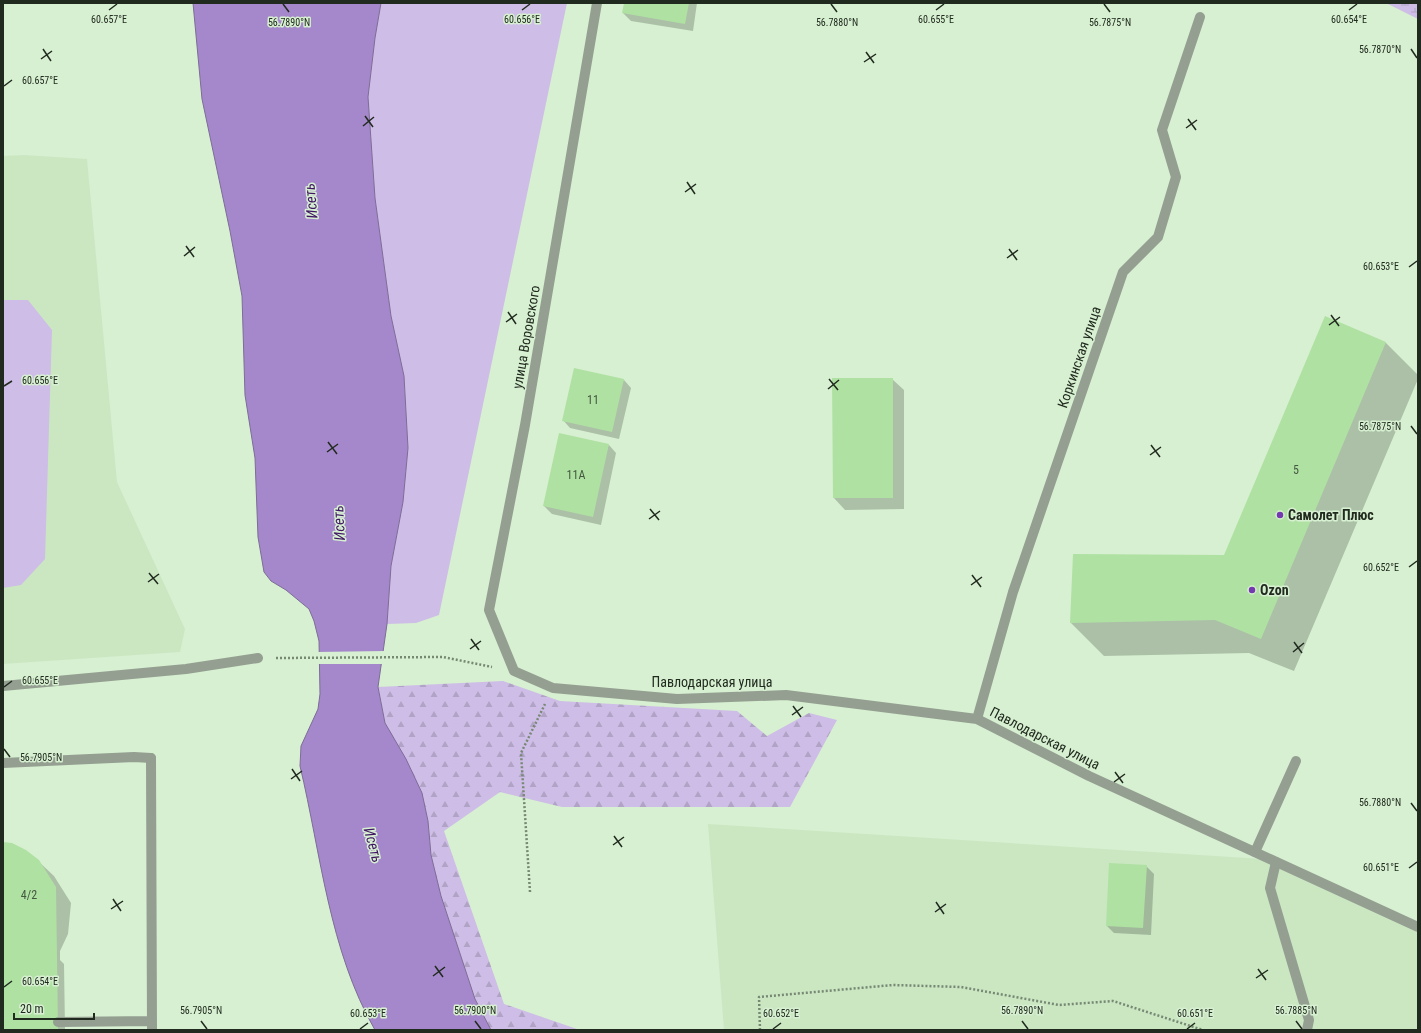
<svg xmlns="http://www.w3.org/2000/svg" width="1421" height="1033" viewBox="0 0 1421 1033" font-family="'Roboto Condensed',sans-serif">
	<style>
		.built { fill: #cae7c2 }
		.grass { fill: #cebde7 }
		.forest { fill: url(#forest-firs) }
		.wetland { fill: url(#wetland-marsh) }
		.water { fill: #a588cb; stroke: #7d6c97 }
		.pier { fill: #d7f0d1 }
		.shadow { fill: #0003 }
		.building { fill: #afe1a2 }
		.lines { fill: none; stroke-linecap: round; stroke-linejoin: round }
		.path { stroke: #778873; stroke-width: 2.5; stroke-dasharray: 2 2; stroke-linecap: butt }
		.lane { stroke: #949f92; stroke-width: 10 }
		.street { stroke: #949f92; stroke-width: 10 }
		.ticks { fill: none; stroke: #212a1f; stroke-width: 1.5 }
		.poi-dot { fill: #7539af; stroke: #d7f0d1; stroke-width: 1.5 }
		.labels { text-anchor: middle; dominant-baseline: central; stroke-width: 3; stroke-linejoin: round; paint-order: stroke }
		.number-label { font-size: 12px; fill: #445840 }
		.street-label { font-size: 14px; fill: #212a1f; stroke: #d7f0d1 }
		.poi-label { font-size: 14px; font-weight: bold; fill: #212a1f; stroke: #d7f0d1; text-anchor: start }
		.water-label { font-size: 15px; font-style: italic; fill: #3f1564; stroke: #d7f0d1 }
		.ticks-label { font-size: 10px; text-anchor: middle; fill: #212a1f; stroke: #d7f0d1; stroke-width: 3; stroke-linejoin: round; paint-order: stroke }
	</style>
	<defs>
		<pattern id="forest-firs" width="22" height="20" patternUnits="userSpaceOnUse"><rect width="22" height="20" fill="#cebde7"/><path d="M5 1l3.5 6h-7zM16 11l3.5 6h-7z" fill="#b1a3c6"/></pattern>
		<pattern id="wetland-marsh" width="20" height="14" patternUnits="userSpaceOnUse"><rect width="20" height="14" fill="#cebde7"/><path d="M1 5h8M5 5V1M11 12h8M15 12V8" fill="none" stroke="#b1a3c6"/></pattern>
	</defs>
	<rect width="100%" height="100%" fill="#d7f0d1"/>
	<path class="built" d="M24,155L87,159L117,482L185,629L180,652L3,664V156Z
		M708,824L1263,859L1418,927V1030H724Z"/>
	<path class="grass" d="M381,3H567L439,615L416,623L387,624L391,566L403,502L408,448L404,376L391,316L375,198L368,97L375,38Z
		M3,300H28L52,330L45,559L21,585L3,588Z"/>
	<path class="forest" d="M503,681L560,701L737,711L767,736L809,713L837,720L790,807H562L500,792L444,831L504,1004L580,1030H491L475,999L441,896L431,855L428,821L385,723L378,687Z"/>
	<path class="wetland" d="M1386,3H1418V19Z"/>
	<path class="water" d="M193,3H381L375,38L368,97L375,198L391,316L404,376L408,448L403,502L391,566L387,624L378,687L385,723L406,759L422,793L428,821L431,855L441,896L475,999L491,1030H375C329,950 321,854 300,766L301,746L318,709L320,694L319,641L314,621L309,609L286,590L271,581L264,572L258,537L255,458L245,395L242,296L230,231L202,99Z"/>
	<path class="pier" d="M385,651L384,664H317V652Z"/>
	<path class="shadow" d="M625,3H697L693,31L631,21L623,13Z
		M1326,318L1386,343L1418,375V379L1294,671L1249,653L1104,656L1071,623L1225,556Z
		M833,379H892L904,390V509L845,510L834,498Z
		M624,380L631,388L619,439L570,428L563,420Z
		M609,445L616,453L601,525L552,514L544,506Z
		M3,843L38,861L54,876L71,903L68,934L60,951V960L64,964L65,1030H3Z
		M1146,866L1154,874L1151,935L1114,933L1107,926Z"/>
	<path class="building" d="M624,3H689L685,24L622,13Z
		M1325,316L1386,342L1261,639L1215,620L1070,623L1073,554L1224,555Z
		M574,368L624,379L612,432L562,421Z
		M832,378H893V498H833Z
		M559,433L609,444L593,517L543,506Z
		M3,842L12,843L26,850L39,860L56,887L58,1030H3Z
		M1109,863L1147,865L1143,928L1106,926Z"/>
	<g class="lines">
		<path class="path" d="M276,658L443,657L492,667
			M530,892L521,753L545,704
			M760,1030L759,997L893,985L961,987L1059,1005L1113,1001L1203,1030"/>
		<path class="lane" d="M3,686L186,669L258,658
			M151,758L152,1030
			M1255,852L1296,761
			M1276,862L1270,888L1309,1020L1307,1030
			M58,1022L152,1021"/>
		<path class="street" d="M597,3L525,425L489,610L514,671L553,688L677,699L786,695L977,719L1089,776L1418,927
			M977,719L1013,592L1123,272L1158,237L1176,177L1162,130L1200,17
			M3,763L134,757L151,758"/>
	</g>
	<path class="ticks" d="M283,4L289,12M831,4L837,12M1104,4L1110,12M109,10L117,4M522,10L530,4M936,10L944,4M1349,10L1357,4M43,49L51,61M1411,49L1417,58M866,52L874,63M41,59L52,51M864,62L876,54M4,86L12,80M365,116L373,127M1188,119L1196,130M363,126L374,117M1186,128L1197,120M687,182L695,194M685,192L696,184M186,246L194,257M1009,249L1017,260M184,256L195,247M1007,258L1018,250M1409,267L1417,261M508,312L516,324M1331,315L1339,326M506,322L517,314M1329,325L1340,317M829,379L838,390M4,386L12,381M828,389L839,380M1411,426L1417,434M328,442L337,454M1151,445L1160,457M327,452L338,444M1150,455L1161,447M650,509L659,520M649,519L660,511M1409,567L1417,561M149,573L158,584M972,575L981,587M148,582L159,574M971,585L982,577M471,639L479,650M1294,642L1302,653M470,649L481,641M1293,652L1304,643M4,687L12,681M793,706L801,717M792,715L803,707M4,749L10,757M292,769L300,781M1115,772L1123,783M291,779L302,771M1114,782L1125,774M1411,803L1417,811M614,836L622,847M613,845L624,837M1409,868L1417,862M113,899L121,911M936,902L944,914M111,909L123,901M935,912L946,904M435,966L443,977M1258,969L1266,980M433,976L445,967M1256,978L1268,970M4,987L12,981M201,1021L207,1029M475,1021L481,1029M1022,1021L1028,1029M1296,1021L1302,1029M360,1029L368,1023M773,1029L781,1023M1187,1029L1195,1023"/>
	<g class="poi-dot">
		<circle cx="1280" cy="515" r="4"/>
		<circle cx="1252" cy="590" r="4"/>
	</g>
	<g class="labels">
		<g class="number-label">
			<text x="593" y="400">11</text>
			<text x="1296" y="470">5</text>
			<text x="576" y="475">11А</text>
			<text x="29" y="895">4/2</text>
		</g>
		<g class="street-label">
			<text transform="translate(526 337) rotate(-80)">улица Воровского</text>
			<text transform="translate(1079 357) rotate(-71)">Коркинская улица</text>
			<text x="712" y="682">Павлодарская улица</text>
			<text transform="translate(1045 738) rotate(27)">Павлодарская улица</text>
		</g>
		<g class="poi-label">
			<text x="1288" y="515">Самолет Плюс</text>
			<text x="1260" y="590">Ozon</text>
		</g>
		<g class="water-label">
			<text transform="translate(311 201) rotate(-95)">Исеть</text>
			<text transform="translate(339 523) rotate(-93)">Исеть</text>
			<text transform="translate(373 845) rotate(75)">Исеть</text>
		</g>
	</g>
	<g class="ticks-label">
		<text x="109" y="23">60.657°E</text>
		<text x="522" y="23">60.656°E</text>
		<text x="936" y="23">60.655°E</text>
		<text x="1349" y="23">60.654°E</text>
		<text x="289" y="26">56.7890°N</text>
		<text x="837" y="26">56.7880°N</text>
		<text x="1110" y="26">56.7875°N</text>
		<text x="1380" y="53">56.7870°N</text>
		<text x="40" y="84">60.657°E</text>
		<text x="1381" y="270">60.653°E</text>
		<text x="40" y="384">60.656°E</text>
		<text x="1380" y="430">56.7875°N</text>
		<text x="1381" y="571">60.652°E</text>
		<text x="40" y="684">60.655°E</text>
		<text x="41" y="761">56.7905°N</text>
		<text x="1380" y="806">56.7880°N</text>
		<text x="1381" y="871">60.651°E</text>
		<text x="40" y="985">60.654°E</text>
		<text x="201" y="1014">56.7905°N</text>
		<text x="475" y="1014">56.7900°N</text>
		<text x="1022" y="1014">56.7890°N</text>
		<text x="1296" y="1014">56.7885°N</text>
		<text x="368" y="1017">60.653°E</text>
		<text x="781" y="1017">60.652°E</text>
		<text x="1195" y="1017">60.651°E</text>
	</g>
	<rect width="1421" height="1033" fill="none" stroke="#212a1f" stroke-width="8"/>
	<path d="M14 1013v6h80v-6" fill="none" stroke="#212a1f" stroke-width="2"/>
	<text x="20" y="1013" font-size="12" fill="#212a1f" stroke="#d7f0d1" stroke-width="3" paint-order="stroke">20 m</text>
</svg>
